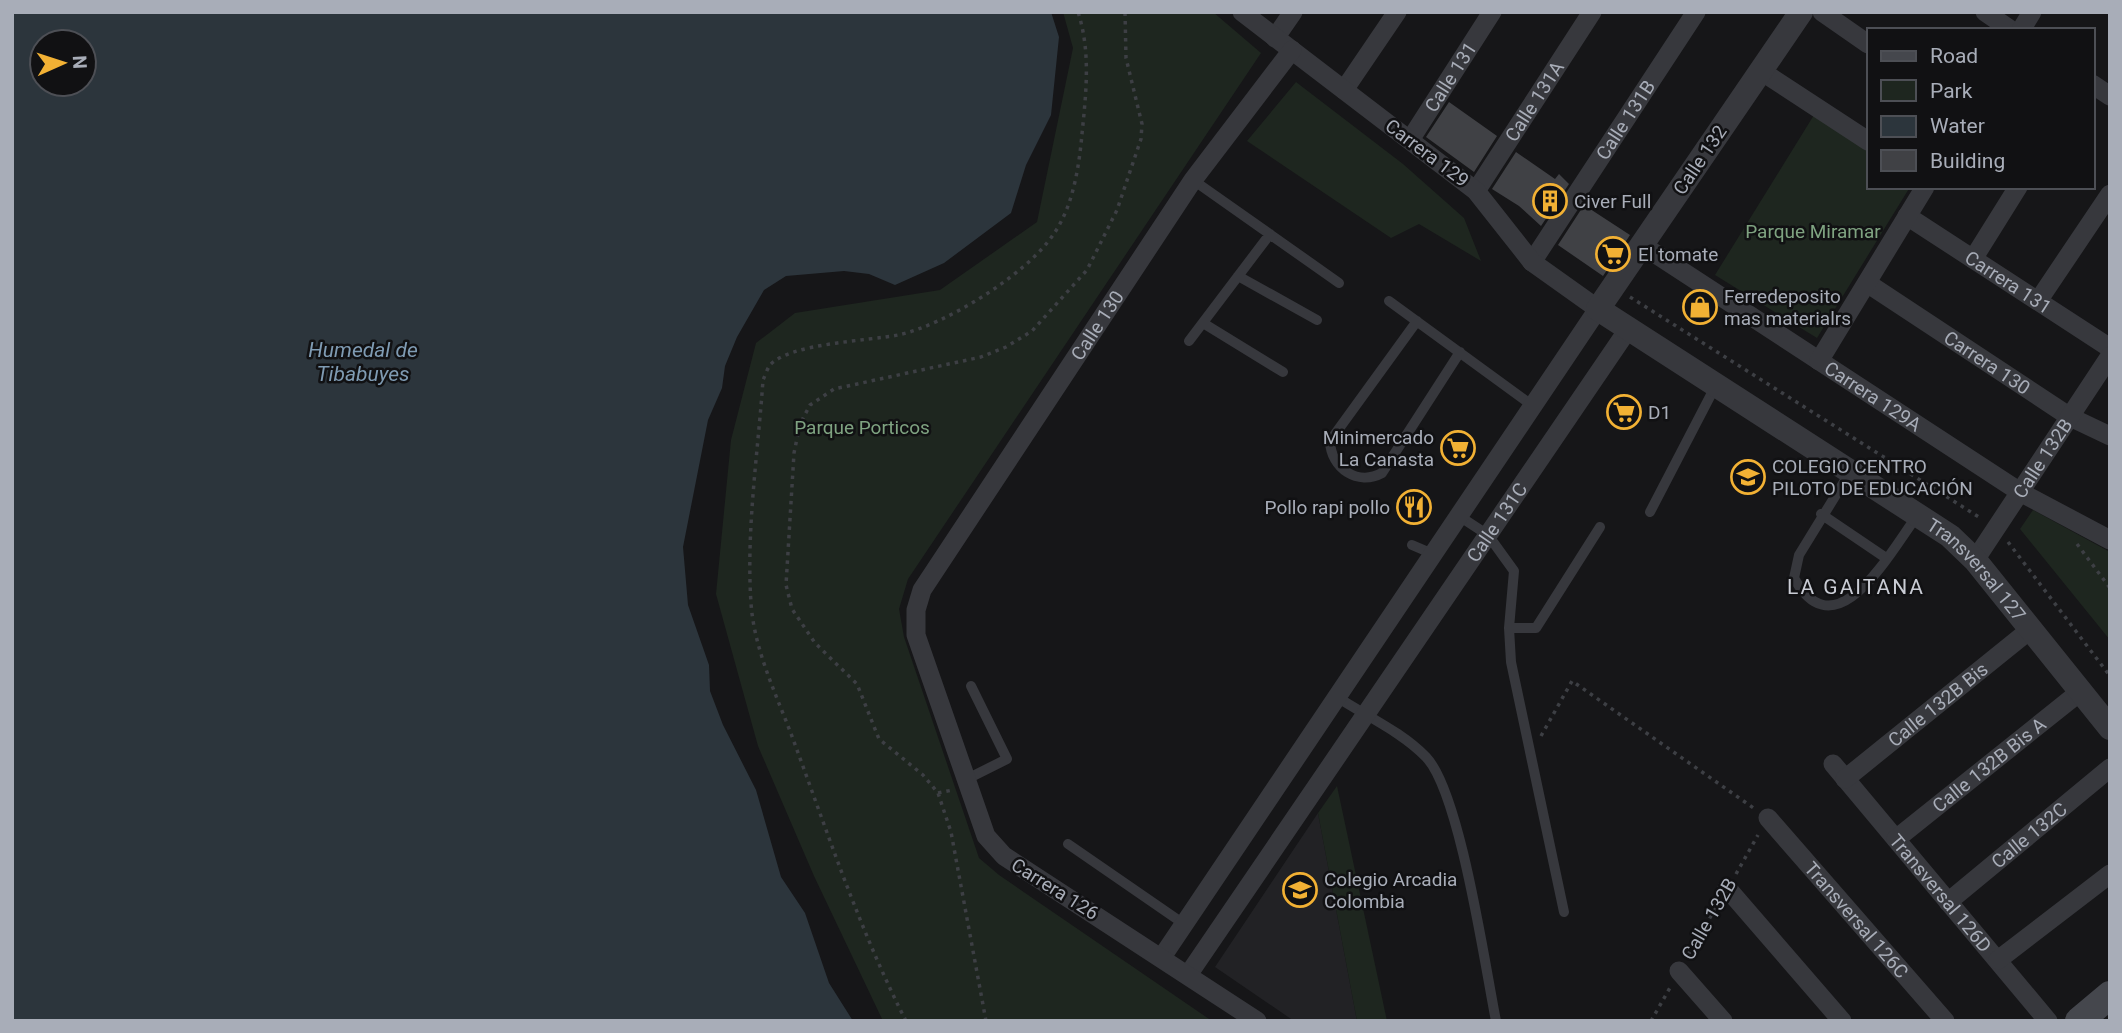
<svg xmlns="http://www.w3.org/2000/svg" width="2122" height="1033" viewBox="0 0 2122 1033" font-family="Roboto,sans-serif">
	<style>
		.built { fill: #222225 }
		.green { fill: #1e261f }
		.water { fill: #2c353c; fill-rule: evenodd }
		.building { fill: #404145 }
		.lines { fill: none; stroke-linecap: round; stroke-linejoin: round }
		.path { stroke: #3d3f44; stroke-width: 3.5; stroke-dasharray: 3.5 5; stroke-linecap: butt }
		.service { stroke: #37383d; stroke-width: 10 }
		.minor { stroke: #37383d; stroke-width: 19 }
		.tertiary { stroke: #37383d; stroke-width: 24 }
		.secondary { stroke: #45474d; stroke-width: 28 }
		.labels { text-anchor: middle; dominant-baseline: central; stroke-width: 5; stroke-linejoin: round; paint-order: stroke }
		.street-label { font-size: 19px; fill: #a8adb8; stroke: #111113 }
		.poi-label { font-size: 19px; fill: #a8adb8; stroke: #111113; text-anchor: start }
		.park-label { font-size: 19px; fill: #7fa381; stroke: #111113 }
		.water-label { font-size: 21px; font-style: italic; fill: #7f9bb3; stroke: #111113 }
		.neighbourhood-label { font-size: 21px; letter-spacing: 2px; fill: #c9ccd4; stroke: #111113 }
	</style>
	<rect width="100%" height="100%" fill="#161618"/>
	<path class="built" d="M1318,813L1357,1021H1294L1215,967Z"/>
	<path class="green" d="M1063,12H1213L1261,53L908,579L899,609L904,637L979,858L999,875L1212,1021H883L814,876L758,746L716,594L731,440L756,343L795,313L940,290L1037,222L1073,48Z
		M1296,82L1403,164L1464,218L1481,261L1419,224L1391,238L1247,141Z
		M1814,115L1868,150V187H1910L1817,338L1715,275Z
		M2033,510L2110,552V640L2020,529Z
		M1337,786L1387,1021H1357L1318,813Z"/>
	<path class="water" d="M12,12H1051L1059,37L1051,115L1026,165L1011,213L944,263L895,285L869,274L844,271L786,276L764,290L737,337L725,366L722,388L708,420L683,547L688,605L709,665L710,691L723,725L756,790L781,877L805,913L829,983L853,1021H12ZM42,42H84V84H42Z"/>
	<path class="building" d="M1449,102L1497,136L1474,172L1426,137Z
		M1516,152L1555,179L1559,174L1569,184L1541,226L1519,206L1492,189Z
		M1584,205L1630,235L1603,276L1558,245Z"/>
	<g class="lines">
		<path class="path" d="M1630,297L1982,519
			M2008,542L2110,676
			M2077,544L2110,588
			M1541,736L1572,681L1755,809
			M938,793L953,790
			M1736,874L1758,835
			M1688,955L1718,904
			M906,1021C860,931 828,834 793,739C777,696 754,650 751,603C746,530 758,453 763,380C765,376 767,369 770,365C790,343 868,341 898,335C945,325 1026,275 1053,235C1073,207 1079,167 1082,134C1086,93 1091,52 1078,12
			M986,1021L951,832L938,793L923,775L879,739L857,684L815,643L792,609L786,585L794,453L800,424L810,405L834,389L981,357L1006,347L1032,331L1087,270L1117,210L1141,139L1142,124L1126,58L1125,12
			M1651,1021L1671,986"/>
		<path class="service" d="M1193,180L1339,283
			M1238,276L1317,320
			M1389,301L1533,406
			M1417,321L1330,441C1331,469 1358,486 1382,473L1460,352
			M1203,323L1283,372
			M1189,341L1270,234
			M1850,472L1799,555L1794,578C1836,654 1890,552 1917,516
			M1650,512L1716,385
			M1821,514L1886,558
			M1459,516L1488,535L1514,571L1509,628L1511,662L1564,912
			M1412,545L1433,554
			M1509,628H1536L1600,527
			M1337,697C1366,716 1402,732 1426,757C1460,792 1485,966 1496,1021
			M967,779L1007,759L971,686
			M1068,844L1184,924"/>
		<g class="minor">
			<path d="M1822,12L1868,44"/>
			<path d="M1985,12L2011,30"/>
			<path d="M2021,30L2032,12"/>
			<path d="M1275,38L1293,12"/>
			<path d="M1761,71L1868,141"/>
			<path d="M2092,84L2110,96"/>
			<path d="M1344,90L1397,12"/>
			<path id="s1" d="M1410,140L1492,12"/>
			<path id="s2" d="M1476,191L1592,12"/>
			<path id="s3" d="M1907,216L2110,348"/>
			<path id="s4" d="M1642,245L2020,492L2110,540"/>
			<path d="M1973,259L2018,187"/>
			<path id="s5" d="M1532,262L1696,12"/>
			<path id="s6" d="M1867,283L2070,417L2110,436"/>
			<path d="M2038,301L2110,194"/>
			<path d="M1819,361L1925,187"/>
			<path id="s7" d="M1975,560L2110,356"/>
			<path id="s8" d="M1833,764L2048,1021"/>
			<path id="s9" d="M1845,779L2031,629"/>
			<path id="s10" d="M1768,818L1945,1021"/>
			<path id="s11" d="M1896,839L2081,691"/>
			<path d="M1727,888L1842,1021"/>
			<path id="s12" d="M1948,902L2110,768"/>
			<path d="M1162,957L1598,309L1532,262L1476,191L1242,12"/>
			<path d="M1998,960L2110,874"/>
			<path d="M1679,971L1723,1021"/>
			<path id="s13" d="M1188,975L1629,328"/>
			<path id="s14" d="M1257,1021L1004,856L986,836L916,635V610L922,590L1193,180L1292,50"/>
		</g>
		<path class="tertiary" id="s15" d="M1801,12L1598,309L1950,536L1975,560L2110,728"/>
		<path class="secondary" d="M2079,1021L2110,995"/>
	</g>
	<defs>
		<g id="building-ring" transform="scale(1.75)"><circle r="9.5" fill="#111113" stroke="#f2b134" stroke-width="1.5"/><path d="M-4-6H4V6H1V3H-1V6H-4ZM-2.5-4.3h1.7v1.8h-1.7ZM.8-4.3h1.7v1.8H.8ZM-2.5-1h1.7V.8h-1.7ZM.8-1h1.7V.8H.8Z" fill="#f2b134"/></g>
		<g id="supermarket-ring" transform="scale(1.75)"><circle r="9.5" fill="#111113" stroke="#f2b134" stroke-width="1.5"/><path d="M-6-5.5h2.5l.6 2H6L4.5 2H-2.5L-4.4-4H-6ZM-1.5 3.2a1.3 1.3 0 1 0 .1 0ZM3 3.2a1.3 1.3 0 1 0 .1 0Z" fill="#f2b134"/></g>
		<g id="shop-ring" transform="scale(1.75)"><circle r="9.5" fill="#111113" stroke="#f2b134" stroke-width="1.5"/><path d="M-5-2.5h2.3a2.7 3.5 0 0 1 5.4 0H5L5.5 6h-11ZM-1.5-2.5h3a1.5 2.3 0 0 0-3 0Z" fill="#f2b134"/></g>
		<g id="school-ring" transform="scale(1.75)"><circle r="9.5" fill="#111113" stroke="#f2b134" stroke-width="1.5"/><path d="M0-5L7-2L0 1L-7-2ZM-4 1L0 2.5L4 1V4Q0 6-4 4Z" fill="#f2b134"/></g>
		<g id="restaurant-ring" transform="scale(1.75)"><circle r="9.5" fill="#111113" stroke="#f2b134" stroke-width="1.5"/><path d="M-5-6h1v4h1v-4h1v4h1v-4h1v5L-1.5 .5V6h-2V.5L-5-1ZM5-6V6H3V1.5H1.5Q1.5-4 5-6Z" fill="#f2b134"/></g>
	</defs>
	<g fill-rule="evenodd">
		<use href="#building-ring" x="1550" y="201"/>
		<use href="#supermarket-ring" x="1613" y="254"/>
		<use href="#shop-ring" x="1700" y="307"/>
		<use href="#supermarket-ring" x="1624" y="412"/>
		<use href="#supermarket-ring" x="1458" y="448"/>
		<use href="#school-ring" x="1748" y="477"/>
		<use href="#restaurant-ring" x="1414" y="507"/>
		<use href="#school-ring" x="1300" y="890"/>
	</g>
	<g class="labels">
		<g class="street-label">
			<text stroke="none"><textPath href="#s1" startOffset="75">Calle 131</textPath></text>
			<text stroke="none"><textPath href="#s2" startOffset="107">Calle 131A</textPath></text>
			<text stroke="none"><textPath href="#s5" startOffset="170">Calle 131B</textPath></text>
			<text transform="translate(1427 153) rotate(37)">Carrera 129</text>
			<text transform="translate(1700 160) rotate(-56)">Calle 132</text>
			<text stroke="none"><textPath href="#s3" startOffset="121">Carrera 131</textPath></text>
			<text stroke="none"><textPath href="#s14" startOffset="905">Calle 130</textPath></text>
			<text stroke="none"><textPath href="#s6" startOffset="144">Carrera 130</textPath></text>
			<text stroke="none"><textPath href="#s4" startOffset="276">Carrera 129A</textPath></text>
			<text stroke="none"><textPath href="#s7" startOffset="122">Calle 132B</textPath></text>
			<text stroke="none"><textPath href="#s13" startOffset="548">Calle 131C</textPath></text>
			<text stroke="none"><textPath href="#s15" startOffset="821">Transversal 127</textPath></text>
			<text stroke="none"><textPath href="#s9" startOffset="119">Calle 132B Bis</textPath></text>
			<text stroke="none"><textPath href="#s11" startOffset="119">Calle 132B Bis A</textPath></text>
			<text stroke="none"><textPath href="#s12" startOffset="105">Calle 132C</textPath></text>
			<text transform="translate(1055 889) rotate(32)">Carrera 126</text>
			<text stroke="none"><textPath href="#s8" startOffset="168">Transversal 126D</textPath></text>
			<text transform="translate(1709 919) rotate(-60)">Calle 132B</text>
			<text stroke="none"><textPath href="#s10" startOffset="135">Transversal 126C</textPath></text>
		</g>
		<g class="poi-label">
			<text x="1574" y="201">Civer Full</text>
			<text x="1638" y="254">El tomate</text>
			<text x="1724" y="296">Ferredeposito<tspan x="1724" dy="22">mas materialrs</tspan></text>
			<text x="1648" y="412">D1</text>
			<text x="1434" y="437" text-anchor="end">Minimercado<tspan x="1434" dy="22">La Canasta</tspan></text>
			<text x="1772" y="466">COLEGIO CENTRO<tspan x="1772" dy="22">PILOTO DE EDUCACIÓN</tspan></text>
			<text x="1390" y="507" text-anchor="end">Pollo rapi pollo</text>
			<text x="1324" y="879">Colegio Arcadia<tspan x="1324" dy="22">Colombia</tspan></text>
		</g>
		<g class="park-label">
			<text x="1813" y="231">Parque Miramar</text>
			<text x="862" y="427">Parque Porticos</text>
		</g>
		<g class="water-label">
			<text x="363" y="350">Humedal de<tspan x="363" dy="24">Tibabuyes</tspan></text>
		</g>
		<g class="neighbourhood-label">
			<text x="1856" y="587">LA GAITANA</text>
		</g>
	</g>
	<rect width="2122" height="1033" fill="none" stroke="#a8adb8" stroke-width="28"/>
	<rect x="1867" y="28" width="228" height="161" fill="#111113" stroke="#4d4f55" stroke-width="2"/>
	<rect x="1881" y="51" width="35" height="10" fill="#45474d" stroke="#4d4f55" stroke-width="2"/>
	<text x="1930" y="63" font-size="21" fill="#a8adb8">Road</text>
	<rect x="1881" y="80" width="35" height="21" fill="#1e261f" stroke="#4d4f55" stroke-width="2"/>
	<text x="1930" y="98" font-size="21" fill="#a8adb8">Park</text>
	<rect x="1881" y="116" width="35" height="21" fill="#2c353c" stroke="#4d4f55" stroke-width="2"/>
	<text x="1930" y="133" font-size="21" fill="#a8adb8">Water</text>
	<rect x="1881" y="150" width="35" height="21" fill="#404145" stroke="#4d4f55" stroke-width="2"/>
	<text x="1930" y="168" font-size="21" fill="#a8adb8">Building</text>
	<g transform="translate(63 63) rotate(87)"><circle r="33" fill="#111113" stroke="#4d4f55" stroke-width="2"/>
	<path d="M0-5L12 26L0 18L-12 26Z" fill="#f2b134"/>
	<text y="-10" font-size="19" font-weight="bold" text-anchor="middle" fill="#a8adb8">N</text>
	</g>
</svg>
